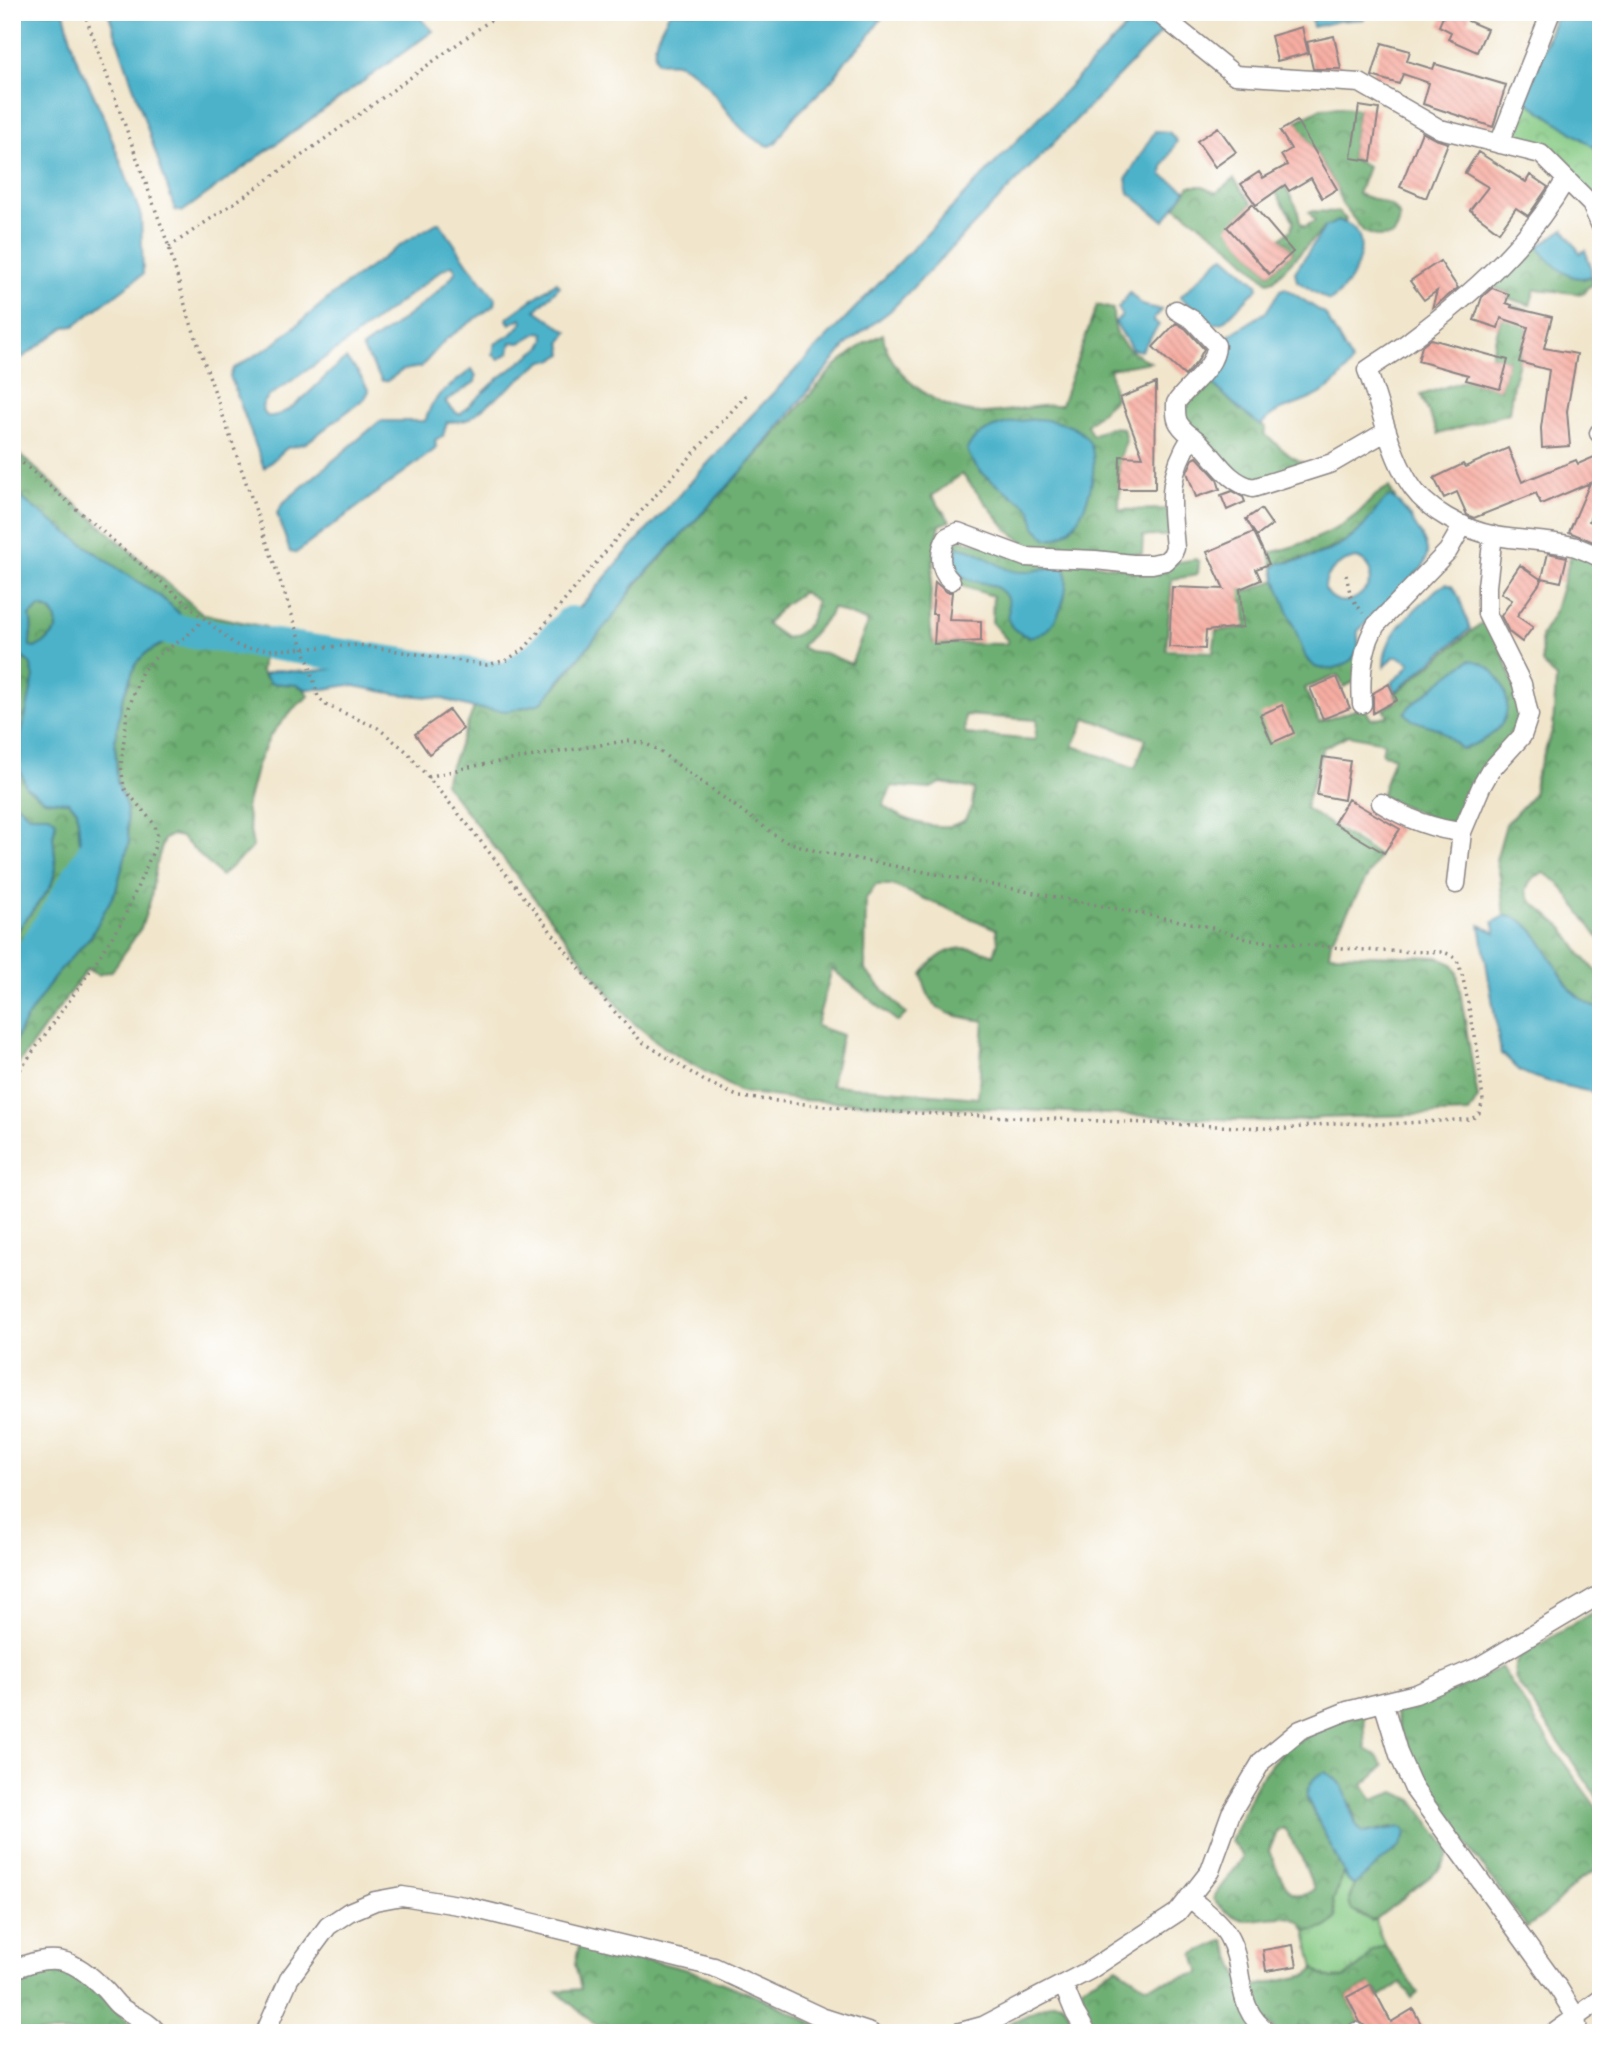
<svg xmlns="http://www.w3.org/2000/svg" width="1613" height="2045" viewBox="0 0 1613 2045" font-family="'IM FELL Great Primer',serif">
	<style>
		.grass { fill: url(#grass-tufts); stroke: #547660; stroke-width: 2 }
		.forest { fill: url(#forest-crowns); stroke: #486856; stroke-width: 2; fill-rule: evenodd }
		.park { fill: url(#park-crowns); stroke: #547660; stroke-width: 2 }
		.water { fill: #4bb2ca; stroke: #366a82; stroke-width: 2; fill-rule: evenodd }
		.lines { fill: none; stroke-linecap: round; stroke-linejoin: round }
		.river { stroke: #4bb2ca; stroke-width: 32 }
		.building { fill: url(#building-back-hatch) }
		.street-casing { stroke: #8a8484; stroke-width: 21 }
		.path { stroke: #8a8484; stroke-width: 3.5; stroke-dasharray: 2 5; stroke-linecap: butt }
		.street { stroke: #fff; stroke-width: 18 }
	</style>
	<defs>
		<pattern id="grass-tufts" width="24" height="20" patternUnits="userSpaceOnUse" patternTransform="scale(1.75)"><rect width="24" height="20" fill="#87cb85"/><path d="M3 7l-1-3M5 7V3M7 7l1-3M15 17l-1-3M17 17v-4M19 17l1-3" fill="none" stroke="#74ae74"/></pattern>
		<pattern id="forest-crowns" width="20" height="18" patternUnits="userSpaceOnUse" patternTransform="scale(1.75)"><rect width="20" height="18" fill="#6daf72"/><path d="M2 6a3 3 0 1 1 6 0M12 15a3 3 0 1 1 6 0" fill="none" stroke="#598e5f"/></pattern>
		<pattern id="park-crowns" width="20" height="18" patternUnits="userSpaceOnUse" patternTransform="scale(1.75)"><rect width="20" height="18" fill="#87cb85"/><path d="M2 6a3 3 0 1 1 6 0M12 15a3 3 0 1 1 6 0" fill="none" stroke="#74ae74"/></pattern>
		<pattern id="building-back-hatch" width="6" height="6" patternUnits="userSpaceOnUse" patternTransform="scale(1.75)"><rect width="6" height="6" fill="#f7ada2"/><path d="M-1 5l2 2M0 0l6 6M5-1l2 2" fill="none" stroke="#d3958c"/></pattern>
	</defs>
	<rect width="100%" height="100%" fill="#fff"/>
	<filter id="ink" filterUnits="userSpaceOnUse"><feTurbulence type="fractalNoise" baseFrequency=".0143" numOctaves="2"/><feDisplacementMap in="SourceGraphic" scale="14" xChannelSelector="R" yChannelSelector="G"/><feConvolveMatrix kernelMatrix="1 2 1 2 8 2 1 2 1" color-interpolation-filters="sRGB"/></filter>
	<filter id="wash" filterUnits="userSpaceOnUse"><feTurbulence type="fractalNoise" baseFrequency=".00686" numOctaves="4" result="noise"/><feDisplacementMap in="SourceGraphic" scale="28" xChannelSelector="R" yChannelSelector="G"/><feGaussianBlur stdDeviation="1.57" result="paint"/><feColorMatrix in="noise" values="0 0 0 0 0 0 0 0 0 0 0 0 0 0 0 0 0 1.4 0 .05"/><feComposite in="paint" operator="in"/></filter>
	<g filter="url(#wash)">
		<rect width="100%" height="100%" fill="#f1e6cc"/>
		<path class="grass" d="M1344,1872L1347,1879L1354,1885L1350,1894L1357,1913L1363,1914L1371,1921L1376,1919L1379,1933L1385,1945L1372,1950L1365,1962L1344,1978L1332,1979L1314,1969L1306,1931C1319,1930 1328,1930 1336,1918L1333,1901Z"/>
		<path class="forest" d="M1342,107L1358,109L1351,158L1368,167L1358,194C1380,202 1414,205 1393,236L1378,237L1364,232L1342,204L1337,189L1297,121L1321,108Z
			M1276,172L1297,207L1300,222L1304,227L1315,221L1309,212L1311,211L1338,212L1346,219L1345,222L1338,221L1325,227L1274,280L1268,282L1225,242L1175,206L1190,186H1203L1216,193L1234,179L1252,204L1228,227L1269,274L1293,252L1281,238L1291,230L1294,221L1267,179Z
			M1534,242L1546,245L1583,279L1591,276L1592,285L1587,288L1583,294L1535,289L1530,305L1508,298L1509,293L1486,285L1529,243Z
			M1097,305L1113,309C1112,337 1125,350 1150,362L1110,369L1115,399L1087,425L1092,435L1110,427L1123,428L1126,441L1120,457L1119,510L1168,509L1169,536H1143L1142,554L1034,551L1007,529L962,474L932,496L950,521L940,525C933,553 926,614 933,643L1006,644L1008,641L992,623L993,596L962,586L955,577L947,563V552L956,539L1108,566L1166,572V564L1196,559L1199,563L1198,573L1192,576L1172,579L1166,650L1213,652L1216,631L1246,627L1244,602L1233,598L1240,587L1245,592L1276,580L1309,662L1352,659L1356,654L1361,656L1358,680L1344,687L1338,675L1305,688L1319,722L1364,707L1371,719L1388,716L1384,709L1398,701L1395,694L1485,620L1501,645L1524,719L1458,821L1442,823L1381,796L1394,756L1382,754L1384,742L1348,735L1323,748L1305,808L1379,856L1331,941L1329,954L1437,957L1453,964L1457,973L1478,1098L1469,1113L1321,1118L1285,1122L800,1100L741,1092L667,1050L629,1019L444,783L474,708L508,711L541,703L565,676L642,578L759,453L835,366L863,344L883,334C887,374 941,413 981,413C1008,413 1034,404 1061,405ZM803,592L816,601C813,620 806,634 786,638L766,624L785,604ZM832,608L868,622L851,664L825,653L809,651L801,647L829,616ZM965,715L1037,720L1035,740L965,734ZM1086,718L1146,739L1135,768L1073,746ZM941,783L974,789L972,806L964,821C959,822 953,826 948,826C928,828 897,818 883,805L892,786L929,789ZM876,885H892L996,929L998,942L994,955C963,942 942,947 922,974C929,1014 948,1015 984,1021L978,1098L831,1085L842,1035L816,1026L832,969L898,1022L906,1014L865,970L866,899Z
			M1512,305L1527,310L1525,319L1530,321L1513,384L1509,413L1438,434L1421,395L1466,380L1500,389L1508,360L1491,355L1501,318L1507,319Z
			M1207,378L1239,409L1266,428L1264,434L1292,457L1304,463L1267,479H1245L1182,421L1180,408Z
			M12,448L203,614L266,627L261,672L265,678C280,681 302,681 309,696L293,709L270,736L257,765L246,807L253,847L221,876L181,837L172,835L164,839L156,866L151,898L141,928L112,971L98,975L87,969L12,1073V1046L26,1019L57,973L91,936L126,806L117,782L115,740L122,700L136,663L146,653L169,641L185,626L12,491Z
			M1389,487L1395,498L1389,497C1380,504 1376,512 1368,521C1355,538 1337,546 1318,554C1307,558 1278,561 1274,570L1270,553C1301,545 1331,535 1356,515C1369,504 1372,495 1389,487Z
			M1572,552L1601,565V941L1559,883L1544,873C1533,876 1529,881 1526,891L1530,900L1564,929L1583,957L1601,976V1011C1592,1005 1580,1000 1573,992C1552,970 1538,915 1504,916L1500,877L1496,860L1506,824L1533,795L1536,776L1553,728L1556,679L1542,663L1541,636L1554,613Z
			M39,607C53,610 57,616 57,630L47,641L35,648L30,647C29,635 34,630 30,616Z
			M12,650L30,663L35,677L21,736L19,766L27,787L45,800L69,802L77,810L84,884L56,925L12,972V938L51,886L56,868L53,836L56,825L49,815H29L12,800Z
			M1601,1607V1803L1516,1680C1513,1669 1514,1664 1521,1656Z
			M1501,1667L1549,1742L1601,1814V1868L1579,1880L1544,1915L1527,1927L1418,1778L1404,1747L1395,1711C1433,1700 1467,1687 1501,1667Z
			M1364,1715L1366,1749L1376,1755L1384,1766L1363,1785L1372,1800L1395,1792L1413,1800L1448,1848V1856L1441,1868L1376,1919L1371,1921C1364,1915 1358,1914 1351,1909L1349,1902L1354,1885L1369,1871L1392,1827L1364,1833L1357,1829L1351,1804L1307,1799L1344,1872L1333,1901L1336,1918C1328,1930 1319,1930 1306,1931C1296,1907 1265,1921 1245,1920C1234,1919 1220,1907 1213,1899C1221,1883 1235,1872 1243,1857L1231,1841L1256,1784L1272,1763L1288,1746L1338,1720ZM1284,1828L1300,1854L1314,1889C1288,1911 1278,1868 1269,1851L1277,1832Z
			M1224,1940L1263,2033H1139V2026L1133,2030L1126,2023L1123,2028L1124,2033H1097C1083,2019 1083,2005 1082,1986L1117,1967L1146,1986L1200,1973L1194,1954Z
			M580,1942L692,1971L764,1999L833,2033H605L556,1991L581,1989L575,1964Z
			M1385,1945L1418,1993L1412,1998L1401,1983L1379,1998L1370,1984L1347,1997L1362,2025L1351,2033H1316V2029L1298,2027L1297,2033H1281L1257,2018L1250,1987L1308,1975L1314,1969L1332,1979L1344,1978L1365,1962L1372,1950Z
			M38,1965L80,1977L140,2033H12V1977Z
			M1054,2002L1062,2003L1069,2011L1073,2033H989Z"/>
		<path class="park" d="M1557,12H1601V210L1546,151L1508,136Z"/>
		<path class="water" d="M12,12H64L75,55L102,113L141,216L143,274L74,326L65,327L12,365Z
			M108,12H415L433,31L182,212L175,210Z
			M670,12H886L867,39L847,59L832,80L792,119L776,143L770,146C730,136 716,78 679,64C672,61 665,64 657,62C649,45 662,27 670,12Z
			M1141,12H1181L890,311L849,342L743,470L635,584L616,613L541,703L508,711L474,708L439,698L396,694L349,685L325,689H306L297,685L270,683L264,674L277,670L305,672L348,667L434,673L501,684L518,675L535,660L627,552L751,416Z
			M1311,12H1364V19L1338,21L1313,27Z
			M1558,12H1601V152L1525,100Z
			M1155,131L1169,132L1177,141L1163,167L1162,175L1186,190L1164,221L1129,193L1126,179Z
			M1338,221C1381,228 1354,289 1329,301L1297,281L1295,272L1325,227Z
			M437,223H440L468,264L496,299L495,305L445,340L421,367L403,370L387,381H382L362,348C382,335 447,290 456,270L452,265L442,270L342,346L268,397L263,404L262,410L267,416C293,419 325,372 346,359L358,372L369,391L365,398L306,443L287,448L264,468L230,376L233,369L274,344L342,287L408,240Z
			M1564,229L1580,253L1585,250L1591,267V276C1570,285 1550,262 1538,247Z
			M1225,256L1257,284L1258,288L1223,322L1213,324L1180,297L1220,258Z
			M557,282L560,286L536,310L568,332L561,342L563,354L552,360L543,361L469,419L463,421L447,422L443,436L435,440L436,447L434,450L304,547L296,553L290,552L277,513L283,503L380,421H425L431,406L440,394L472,369L476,376L475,382L445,402L458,414H460L499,378L541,347L545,339L544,333L539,332L520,343L511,342L509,353L499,359L493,354L495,344L512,334L523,322L521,318L510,324L507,320L508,317Z
			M1285,288L1325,314L1352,362C1333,393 1311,400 1278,411C1271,414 1266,421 1260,425L1239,409L1207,378C1220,367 1226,356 1223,339L1266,312L1280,290Z
			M1130,293L1142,305L1162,310L1153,320L1159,325L1141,351L1132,349L1115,322L1122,316L1118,308Z
			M1038,419C1055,421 1077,424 1088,440C1104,462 1084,541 1047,539L1035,527L1031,510L1026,505C1007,490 974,475 967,449C980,425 1013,421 1038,419Z
			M12,491C45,517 79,541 113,565C137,582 169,598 186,622L179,634L146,653L136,663L122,700L115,741L117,782L126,806L129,843L116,890L91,936L57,973L26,1019L12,1046V972L56,925L84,884L77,810L69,802L45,800L26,787L19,766L21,736L34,677L30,663L12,650ZM39,607C53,609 57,616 57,630L47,641L35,648L30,646C29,635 34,631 30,616Z
			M1389,497C1401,499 1425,538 1427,550C1428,556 1425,561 1423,567L1358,631C1357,637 1360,643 1358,648C1354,666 1330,672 1315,667L1306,658L1276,580L1274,568L1279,563C1306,562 1341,550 1360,530C1371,519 1377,505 1389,497ZM1357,558C1394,573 1345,625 1325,589C1324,572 1342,560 1357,558Z
			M958,547C981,548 998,571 1020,572C1036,573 1050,564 1065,568C1073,595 1048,659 1013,628C1002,618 1017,601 999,589C978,576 960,589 953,558Z
			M1446,584L1452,586L1459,597L1470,629L1395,692L1391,683L1403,673L1410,663L1398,656L1394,657L1384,667C1383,632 1414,612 1437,589Z
			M1469,660C1495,660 1516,698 1503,722C1495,736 1477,744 1462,749L1439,729L1412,720L1405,713L1410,706Z
			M12,800L29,815H49L56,821L53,836L56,868L51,886L12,938Z
			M1504,916C1538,915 1552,969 1573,992C1580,1000 1592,1005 1601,1011V1093C1587,1092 1527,1078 1518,1069C1512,1064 1509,1058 1501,1054L1480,925L1496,933L1493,922Z
			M1325,1772C1357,1788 1344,1820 1364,1833L1401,1827L1406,1831L1405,1838L1400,1846L1354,1885L1347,1879L1307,1798C1306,1787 1314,1775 1325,1772Z"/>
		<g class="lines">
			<path class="river" d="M141,625L507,679L540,654L571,622
				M12,986L100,841L98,834"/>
		</g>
		<g id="blocks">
			<path class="building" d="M1445,12H1472L1468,21L1487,29L1477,52L1448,39L1451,32L1439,26Z
				M1302,27L1308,53L1277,61L1271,36Z
				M1334,36L1341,69H1313L1307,42Z
				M1382,43L1410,51L1407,61L1433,69L1435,64L1506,85L1493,127L1423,104L1429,83L1403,74L1399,84L1372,76Z
				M1359,106L1379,109L1371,161L1351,158Z
				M1297,121L1337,189L1322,198L1311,178L1289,191L1285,185L1256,205L1241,184L1259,172L1263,178L1287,165L1281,155L1291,149L1280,131Z
				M1218,127L1236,152L1215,167L1197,141Z
				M1422,132L1435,139L1448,143L1426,198L1400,187Z
				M1478,152L1526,182L1530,175L1548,187L1528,216L1516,208L1499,232L1470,210L1488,187L1465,173Z
				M1252,204L1293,252L1269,274L1227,227Z
				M1440,261L1458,288L1432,308L1437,291L1424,300L1410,281Z
				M1492,288L1509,294L1506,303L1512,305L1511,307L1552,317L1544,348L1577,354L1567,411L1570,446L1542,448L1541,428L1549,370L1519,362L1528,327L1501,318L1498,328L1474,320L1482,297Z
				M1176,323L1186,329L1204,349L1197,362L1185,376L1153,347Z
				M1431,339L1508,360L1500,389L1466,380L1468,375L1418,361L1422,346Z
				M1156,383L1155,489H1119L1120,456L1143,457L1120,398Z
				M1508,448L1522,482L1576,460L1578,464L1594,457L1598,466L1601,459V494L1589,521L1601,526V545L1569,532L1590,483L1541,504L1536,493L1474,518L1467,515L1457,492L1444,498L1434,478L1463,464L1465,467Z
				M1197,457L1217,479L1220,489L1196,497L1187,472L1193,459Z
				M1232,491L1243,497L1245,502L1227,510L1221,495Z
				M1261,509L1272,525L1257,536L1254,532L1269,564L1256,569L1261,580L1240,589L1243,627L1206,631L1205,649L1169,647L1172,587L1224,589L1207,552L1254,532L1246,519Z
				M1548,553L1567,557L1561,582L1542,578Z
				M1520,565L1542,580L1517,616L1533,627L1522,642L1509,632L1501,616L1512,600L1501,593Z
				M935,582L947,592H952L949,620L981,621V641L934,644L936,614H932Z
				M1337,677L1350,708L1323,719L1310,688Z
				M1389,684L1397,700L1373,713V693Z
				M1282,705L1294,733L1272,743L1260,715Z
				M449,710L463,729L429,754L415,734Z
				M1323,757L1350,761L1344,800L1317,795Z
				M1348,799L1400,829L1384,853L1334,823Z
				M1293,1945L1297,1966L1266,1971L1263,1950Z
				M1371,1984L1391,2022L1413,2009L1426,2033H1367V2028L1360,2022L1347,1997Z"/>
		</g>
	</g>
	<g filter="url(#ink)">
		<use href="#blocks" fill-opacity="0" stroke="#8a8484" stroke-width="2"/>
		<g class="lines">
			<g class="street-casing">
				<path id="street" d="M1157,12L1235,75L1360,83L1440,129L1541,154L1591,204L1601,226
					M1499,144L1551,12
					M1566,179C1529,244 1471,295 1411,340C1397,351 1381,360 1367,370C1381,406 1388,447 1408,481C1425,510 1464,530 1496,536C1522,541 1551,540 1576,547C1584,550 1593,554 1601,558
					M1176,310L1193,320L1216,345C1216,368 1188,385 1176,403C1176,411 1175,419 1180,425C1185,433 1195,438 1201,444C1218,461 1228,482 1253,488L1332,463L1387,431
					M1599,433L1601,432
					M951,581C938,570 939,550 947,537L958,532L1025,557L1095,560L1133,564H1152L1166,561L1172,555L1175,548C1171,501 1166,477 1192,436
					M1362,704C1360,677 1362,648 1376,625L1448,551L1463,525
					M1381,803C1407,819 1432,829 1462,832
					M1456,884L1462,832L1481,787L1490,771L1522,736L1529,715L1522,684L1487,614V586L1493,535
					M1383,1702L1399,1755L1414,1789L1559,1989L1576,2017L1578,2033
					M1189,1897C1202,1909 1220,1921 1228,1936C1247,1969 1232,2009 1270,2033
					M12,1970C54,1952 72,1957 104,1989C109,1994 113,2000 118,2005C131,2016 147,2019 158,2033
					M1063,1984L1075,2013L1087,2033
					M265,2033L289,1979L328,1926L349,1912L375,1901L402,1896L464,1906L714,1967L821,2017L871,2033
					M957,2033L983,2026L1090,1970L1178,1912L1210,1871L1231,1813L1262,1761L1300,1730L1347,1711L1416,1694L1480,1666L1601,1594
					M1355,2033L1356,2032
					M1554,2033L1601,1999"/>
			</g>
			<path class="path" d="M84,12L169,247L187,312L310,667L318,697L326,705L378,728L406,751L468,825L605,1001L641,1041L703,1080L739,1097L872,1111L1285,1129L1335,1123L1389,1124L1472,1119L1479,1113L1483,1101L1477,1046L1462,974L1457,960L1451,955L1443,952L1377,951L1250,940L1206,926L816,851L785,841L775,835L656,749L644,743L627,741L606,744L469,767L428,777
				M169,247L259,186L502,12
				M12,454L234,644L244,648L276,650L358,645L487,665L507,660L525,648L616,539L748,393
				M1346,575L1351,597L1363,613
				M12,1081L84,980L123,920L154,849L157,835L155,825L124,788L121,765L127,713L142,671L157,656L187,636L203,620"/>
			<use href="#street" class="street"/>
		</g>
	</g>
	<rect width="1613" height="2045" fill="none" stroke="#fff" stroke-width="42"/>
</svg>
